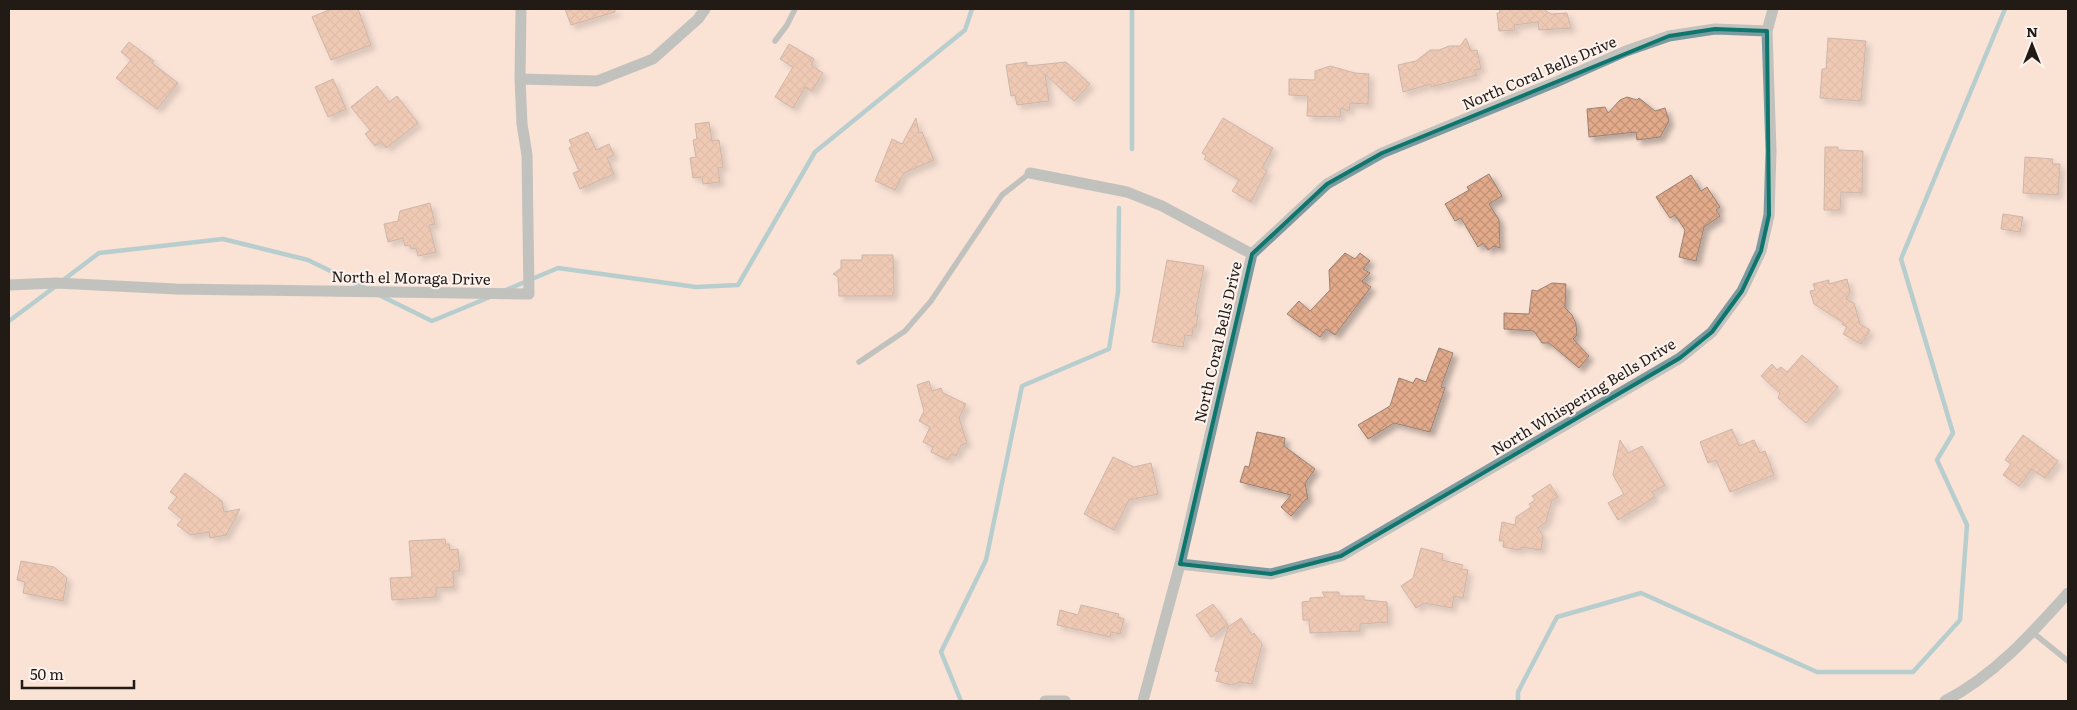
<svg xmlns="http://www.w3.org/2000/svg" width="2077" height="710" viewBox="0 0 2077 710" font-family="Literata,serif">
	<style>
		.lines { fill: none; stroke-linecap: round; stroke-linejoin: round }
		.stream { stroke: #69b7c5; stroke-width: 4.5 }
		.building { fill: url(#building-cross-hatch); stroke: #978175; filter: url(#shadow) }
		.service { stroke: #7c9ba1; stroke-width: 5.5 }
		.minor { stroke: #7c9ba1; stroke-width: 11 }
		.marked { fill: none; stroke: #0f766e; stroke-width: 4; stroke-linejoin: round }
		.labels { text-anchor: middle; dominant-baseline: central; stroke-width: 4; stroke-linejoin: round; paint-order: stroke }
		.street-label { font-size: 15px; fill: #221a15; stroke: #fdf3ee }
	</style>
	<defs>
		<pattern id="building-cross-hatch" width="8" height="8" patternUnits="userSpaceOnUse" patternTransform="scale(1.25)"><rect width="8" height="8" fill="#e2aa8a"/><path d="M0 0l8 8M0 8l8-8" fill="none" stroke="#c29276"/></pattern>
		<filter id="shadow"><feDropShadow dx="4.5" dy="4.5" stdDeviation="2.5" flood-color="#0004"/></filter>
	</defs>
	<rect width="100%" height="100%" fill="#fae2d5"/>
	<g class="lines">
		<path class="stream" d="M1132,9V149
			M62,281L99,253L223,239L308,260L365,288
			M506,290L558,268L696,287L738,285L815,152L965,30L972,9
			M379,295L432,321L490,297
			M9,321L56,286
			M961,701L941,652L986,560L1022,386L1109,349L1118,292L1119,208
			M1518,701V692L1557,617L1641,593L1817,672H1913L1960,620L1967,525L1937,460L1953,433L1901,259L2005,9"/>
	</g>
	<path class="building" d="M331,9H358L371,45L331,60L312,17Z
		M565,9H615V12L571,25Z
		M1499,9H1543L1551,14L1567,13L1571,28L1539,30L1538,22L1514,25L1515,30L1499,31L1497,13H1500Z
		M1466,38L1471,51L1477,50L1481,69L1474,70L1477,75L1431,87V84L1403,92L1398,65L1416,61L1430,50H1439L1449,46H1460Z
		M1828,38L1866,41L1861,101L1820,98L1822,69H1826Z
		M129,42L154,61L152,63L178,83L157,109L116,78L131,60L121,52Z
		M789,44L814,59L811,65L823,73L812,91L805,87L793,108L775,97L793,67L780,59Z
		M1027,62V66L1066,62L1090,84L1074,101L1045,74L1049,101L1017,105L1015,95L1011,96L1006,65Z
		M1330,66L1355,73L1369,74L1368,104L1350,103L1349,111L1341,108L1340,117L1307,116L1308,96L1289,95V79L1315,80V71Z
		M333,79L346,109L328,117L315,87Z
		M377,86L389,102L397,96L418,123L386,148L381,142L375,146L365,134L370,130L351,107Z
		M1627,97L1637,100L1639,98L1655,111L1665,108L1669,121L1660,137L1637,140L1636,132L1589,137L1587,109L1605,107L1608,113L1620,100Z
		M916,118L919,133L922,132L934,160L904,173L895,190L875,181L892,139L902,144Z
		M1223,118L1273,148L1262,168L1267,171L1251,202L1232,191L1239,180L1204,159L1206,156L1202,153Z
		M709,122L712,141L719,140L723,167L718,168L720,182L703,184L702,177L693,178L690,158L696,157L693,140L697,139L695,124Z
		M588,132L596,150L609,144L614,155L607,158L614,174L580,189L573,173L579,171L569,148L572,146L569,140Z
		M1825,147H1838V150L1863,151L1862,193L1841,192L1840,210H1824Z
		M2025,157L2053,159L2052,164H2060L2058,195L2023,193Z
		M1489,174L1502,196L1489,204L1499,220L1500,248L1494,246L1488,250L1483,243L1478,247L1461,218L1455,221L1445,204L1469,190L1467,187Z
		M1691,175L1701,191L1707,187L1720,207L1716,210L1720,216L1704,227L1696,261L1679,257L1685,230L1675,215L1670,218L1656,197Z
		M430,203L435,224L429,225L436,252L418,256L416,248L411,249L410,245L405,246L403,238L388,242L384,224L398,221L400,211Z
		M2003,214L2023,217L2020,232L2001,229Z
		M1345,253L1355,259L1360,253L1370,261L1363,269L1370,273L1362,281L1371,287L1335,335L1326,329L1320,337L1287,314L1299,301L1310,311L1330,290L1329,270Z
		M862,255H893L894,291L892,296H839L838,277L833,274L841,268V260H862Z
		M1167,260L1204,266L1195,315H1198L1196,327H1193L1192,336L1185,335L1183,347L1152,342Z
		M1847,279L1850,292L1846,299L1854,303L1860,324L1870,330L1861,344L1843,334L1847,327L1842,324L1844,323L1814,304L1810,291L1815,290L1813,284L1829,280V284Z
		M1552,283L1566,284L1565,308L1572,315L1576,324L1577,335L1573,339L1589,356L1579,368L1549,343H1542L1534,331L1504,329V313L1529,314L1532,290L1537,291Z
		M1439,348L1453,353L1441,387L1445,388L1430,432L1394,423L1368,439L1358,425L1390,406L1399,378L1413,383L1416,378L1426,382Z
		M1802,355L1838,387L1806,423L1778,398L1780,393L1761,376L1772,364L1777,370L1781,367L1787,372Z
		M929,381L932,391L941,388L943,393L966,404L959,418L967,443L961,445L956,456L951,454L948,460L931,452L933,447L923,442L930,427L919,421L924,411L917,385Z
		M1732,429L1739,446L1754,440L1760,453L1765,451L1774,475L1730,492L1716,460L1708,463L1700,442Z
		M1257,432L1285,438L1284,446L1315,469L1305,483L1308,499H1306L1291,516L1281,507L1291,495L1240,482L1245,466L1249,467Z
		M2023,435L2058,461L2045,478L2032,469L2019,486L2003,475L2011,464L2005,460Z
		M1620,440L1628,453L1642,446L1665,485L1652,492L1655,497L1618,520L1608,503L1624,494L1613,475Z
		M1113,457L1134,467L1151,463L1158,494L1129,500L1114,530L1084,514Z
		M185,473L222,501L224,512L240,509L226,535L210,538L209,532L191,535L177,525L182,519L168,508L177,497L170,492Z
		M1550,484L1558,497L1552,500L1546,522L1538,528L1543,536L1541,550L1521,547L1520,550L1503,547L1504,541H1499L1502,522L1515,525L1516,517L1531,507L1529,504L1535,500L1532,496Z
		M445,539L446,544H449L450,550L458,549L460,571H453L454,587L436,588V597L392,600L390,578L412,577L409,541Z
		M1421,548L1443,554L1442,560L1463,565L1461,569L1468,570L1463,598L1454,596L1452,608L1424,603L1416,608L1401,586L1413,578Z
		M21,561L54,567L67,578L63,601L23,593L25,582L17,580Z
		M1322,592H1339V596H1364V600L1387,602L1388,622L1360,624V631L1310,633L1309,620H1303L1302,602L1310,601V598L1325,597Z
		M1213,604L1228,625L1211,637L1196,615Z
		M1081,605L1119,614L1118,617L1124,619L1120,634L1111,632L1110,637L1057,625L1060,610L1078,615Z
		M1241,618L1252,635L1254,633L1262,644L1252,684L1240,682L1232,685L1216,681L1219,672L1215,671L1228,627Z"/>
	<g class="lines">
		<path class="service" d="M775,41L787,25L795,9
			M859,362L905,331L931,301L1002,195L1030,173
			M2032,632L2068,661"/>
		<path class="minor" d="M520,79L597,81L653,59L698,19L705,9
			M1030,173L1127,192L1162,206L1252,254
			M9,285L56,283L176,289L529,294L527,155L522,124L520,79L521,9
			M1180,564L1271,574L1341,556L1680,358L1712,332L1742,291L1761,251L1769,215L1771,151L1767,31L1773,9
			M1045,701H1065
			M1143,701L1180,564L1252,254L1327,184L1382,153L1556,82L1626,51L1669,36L1715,29L1767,31
			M1945,701C1995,675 2031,634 2068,593"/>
	</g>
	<path d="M0 0H2077V710H0ZM1715,29L1767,31L1769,215L1761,251L1742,291L1712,332L1680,358L1341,556L1271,574L1180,564L1252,254L1327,184L1382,153L1669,36Z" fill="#fae2d5" fill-opacity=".55" fill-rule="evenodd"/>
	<path class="marked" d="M1715,29L1767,31L1769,215L1761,251L1742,291L1712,332L1680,358L1341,556L1271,574L1180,564L1252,254L1327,184L1382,153L1669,36Z"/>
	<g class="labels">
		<g class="street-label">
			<text transform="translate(1539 72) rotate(-23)">North Coral Bells Drive</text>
			<text transform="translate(411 277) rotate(1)">North el Moraga Drive</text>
			<text transform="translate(1217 342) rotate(-77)">North Coral Bells Drive</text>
			<text transform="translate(1583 396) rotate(-31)">North Whispering Bells Drive</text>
		</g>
	</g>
	<rect width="2077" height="710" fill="none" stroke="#221a15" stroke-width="20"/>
	<g transform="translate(2032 45)" stroke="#fdf3ee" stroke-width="4" paint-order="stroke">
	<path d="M0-4L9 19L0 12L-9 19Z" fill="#221a15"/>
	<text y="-8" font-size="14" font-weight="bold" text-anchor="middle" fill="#221a15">N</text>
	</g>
	<path d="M22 680v8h112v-8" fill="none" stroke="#221a15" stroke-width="2.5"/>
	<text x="30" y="680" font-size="15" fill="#221a15" stroke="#fdf3ee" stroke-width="4" paint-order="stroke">50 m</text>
</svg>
